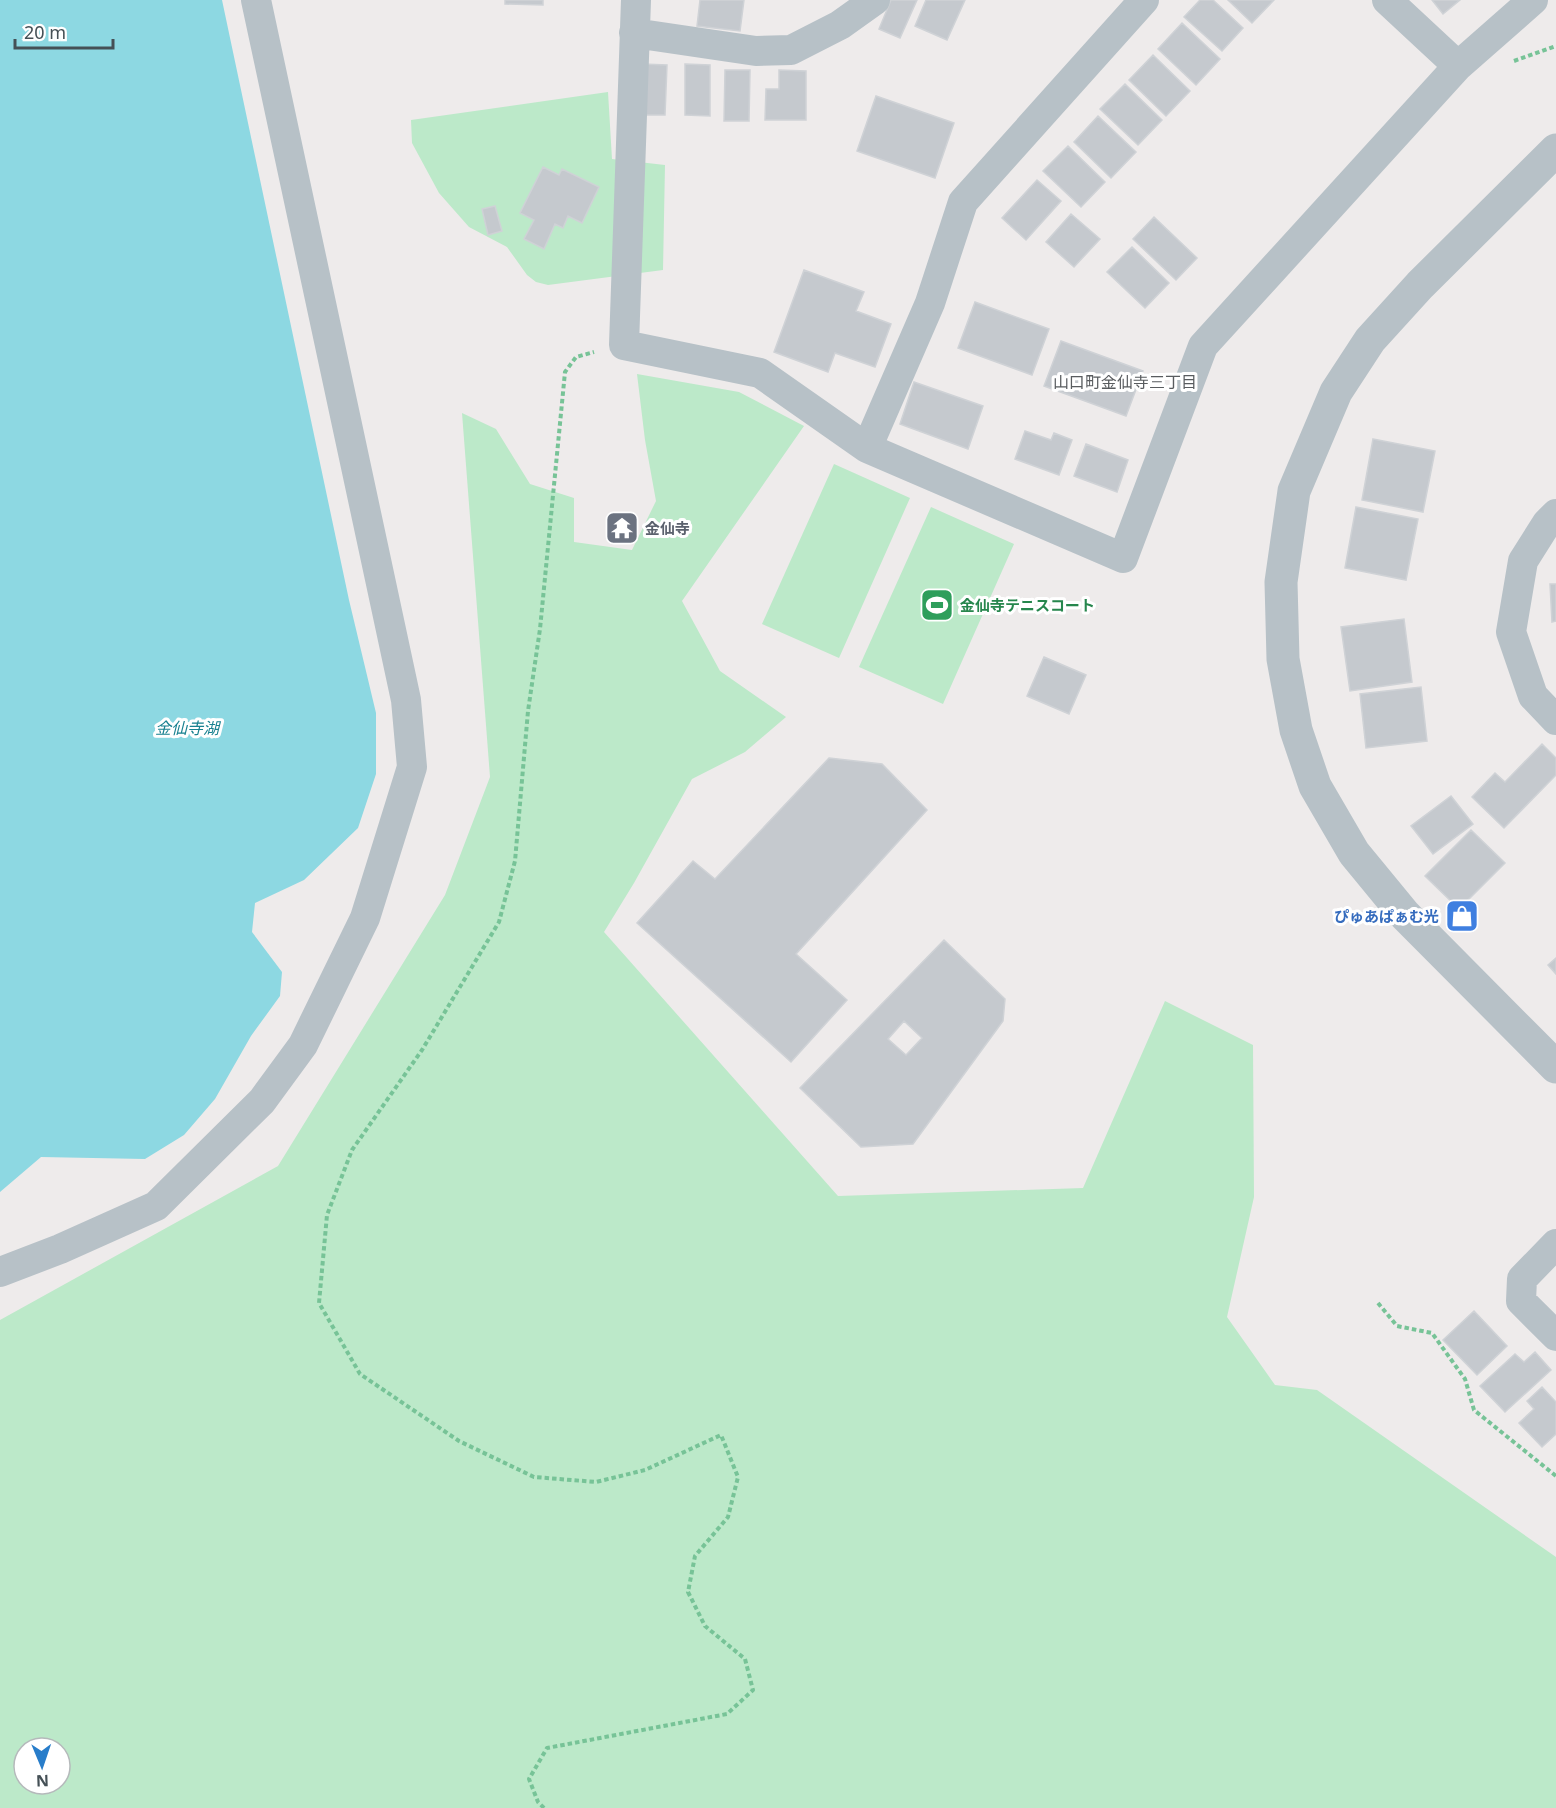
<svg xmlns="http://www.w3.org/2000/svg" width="1556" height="1808" viewBox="0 0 1556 1808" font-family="'Noto Sans','Noto Sans JP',sans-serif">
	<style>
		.green { fill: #bce9c9; fill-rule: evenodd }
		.water { fill: #8dd8e2 }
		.building { fill: #c5c9ce; stroke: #cfd2d6; stroke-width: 1.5; fill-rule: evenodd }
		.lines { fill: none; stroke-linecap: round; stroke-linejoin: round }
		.path { stroke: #77c397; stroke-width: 4; stroke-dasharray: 4.5 3; stroke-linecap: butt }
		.minor { stroke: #b7c1c7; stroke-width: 30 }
		.tertiary { stroke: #b7c1c7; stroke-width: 33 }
		.labels { text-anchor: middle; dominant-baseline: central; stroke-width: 6; stroke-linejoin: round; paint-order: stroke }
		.worship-label { font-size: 15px; font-weight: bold; fill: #5b616d; stroke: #fff; text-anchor: start }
		.leisure-label { font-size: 15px; font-weight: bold; fill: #27864d; stroke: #fff; text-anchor: start }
		.shop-label { font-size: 15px; font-weight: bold; fill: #366cbe; stroke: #fff; text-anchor: end }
		.neighbourhood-label { font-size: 16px; fill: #595c5f; stroke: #fff }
		.water-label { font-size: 16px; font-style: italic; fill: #188190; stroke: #fff }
	</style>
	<rect width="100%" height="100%" fill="#eeebeb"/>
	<path class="green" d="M608,92L612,159L665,165L663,270L548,285L536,282L527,275L507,247L469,227L439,193L412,143L411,120Z
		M637,374L739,392L804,426L682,601L720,671L786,717L745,752L692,779L634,883L604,932L838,1196L1083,1188L1165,1001L1253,1045L1254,1197L1227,1317L1275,1385L1317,1390L1556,1557V1808H0V1320L278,1166L445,895L490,777L462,413L496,429L530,484L574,498V542L632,550L656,501L645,440ZM24,1748H60V1784H24Z
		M834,464L910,498L839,658L762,624Z
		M931,507L1014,544L943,704L859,667Z"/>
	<path class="water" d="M0,0H222L349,600L376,713V774L358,828L304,880L255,903L252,932L282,972L280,996L251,1036L215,1099L184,1135L145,1159L41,1157L0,1192Z"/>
	<path class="building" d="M505,0H543V5L505,4Z
		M700,0H744L740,31L697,26Z
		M891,0H917L900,38L879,29Z
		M926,0H965L947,40L915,26Z
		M1200,0H1213L1243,28L1222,51L1184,17Z
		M1228,0H1274L1252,23Z
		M1432,0H1460L1443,14Z
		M1182,23L1220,59L1196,85L1158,49Z
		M1153,55L1190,91L1166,116L1129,80Z
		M642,64L667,65L665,115H641Z
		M685,64L710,65V116L685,115Z
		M725,70H750L749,121H724Z
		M779,70L806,71V120H765L766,89H779Z
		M1125,84L1162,120L1138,145L1100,109Z
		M876,96L954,123L935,178L857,151Z
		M1098,116L1136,152L1111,178L1074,142Z
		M1068,146L1105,182L1081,207L1043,171Z
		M543,167L559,175L562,169L599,187L582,223L568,216L563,228L555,224L544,249L524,239L534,220L520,213Z
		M1037,180L1061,201L1026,240L1002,218Z
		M495,206L502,231L488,235L482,209Z
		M1071,214L1100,239L1074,267L1046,242Z
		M1154,217L1197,258L1176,280L1133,239Z
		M1132,247L1169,283L1145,308L1107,272Z
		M804,270L864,292L856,311L891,324L875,367L835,353L828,372L774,352Z
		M975,302L1049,329L1032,375L958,348Z
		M1061,341L1143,371L1126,416L1044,386Z
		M914,382L983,406L968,449L900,424Z
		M1025,431L1051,440L1054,433L1072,440L1059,475L1015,459Z
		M1373,439L1435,451L1423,512L1362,500Z
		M1086,444L1128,460L1117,492L1074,476Z
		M1356,507L1418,519L1406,580L1345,568Z
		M1550,584H1556V621L1552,622Z
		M1404,619L1412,682L1350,691L1341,627Z
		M1044,657L1086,675L1069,714L1027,696Z
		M1421,687L1427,741L1366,748L1360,694Z
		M1542,744L1556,758V775L1504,828L1472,797L1495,773L1505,782Z
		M829,758L882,764L927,810L796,954L847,1000L791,1062L637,923L693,861L715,879Z
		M1451,796L1473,824L1433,854L1411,826Z
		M1471,830L1505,863L1459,909L1425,876Z
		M944,940L1005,999L1003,1021L913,1144L861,1147L800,1088ZM904,1021L922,1038L906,1055L888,1039Z
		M1556,958V974L1548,965Z
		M1474,1311L1507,1346L1477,1375L1443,1340Z
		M1535,1352L1551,1370L1505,1412L1480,1386L1515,1354L1524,1362Z
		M1542,1387L1556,1402V1434L1542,1447L1519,1423L1534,1409L1527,1401Z"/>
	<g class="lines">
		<path class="path" d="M1514,61L1556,46
			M1378,1303L1397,1326L1432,1333L1465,1379L1474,1410L1556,1476
			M544,1808L538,1802L529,1779L547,1748L727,1714L753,1690L745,1659L705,1626L688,1592L695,1556L728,1517L738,1477L721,1435L645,1470L596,1482L534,1477L459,1441L360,1374L319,1303L327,1215L352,1150L422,1050L499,922L515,861L528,711L540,629L565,372L576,357L594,352"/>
		<path class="minor" d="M636,0L624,345L760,373L867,448
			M1144,0L963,202L930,303L867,448L1123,558L1203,346L1458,66L1533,0
			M1387,0L1458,66
			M634,33L756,51L791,50L840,25L875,0
			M1556,514L1547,523L1523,561L1511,632L1533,696L1556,720
			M1556,1244L1522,1279L1521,1301L1556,1336
			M0,1272L60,1249L156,1206L262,1101L303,1045L365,918L412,767L406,700L256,0"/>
		<path class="tertiary" d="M1556,150L1420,285L1370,340L1336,392L1294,491L1281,582L1283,659L1296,730L1315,786L1354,853L1405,915L1556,1067"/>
	</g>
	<defs>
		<g id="temple-square" transform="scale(1.725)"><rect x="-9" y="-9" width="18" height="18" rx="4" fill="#6b7280" stroke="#fff"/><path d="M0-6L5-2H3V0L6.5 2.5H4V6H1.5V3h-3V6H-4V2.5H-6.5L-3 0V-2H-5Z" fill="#fff"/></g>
		<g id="stadium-square" transform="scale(1.725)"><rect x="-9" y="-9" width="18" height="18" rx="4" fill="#2e9e5b" stroke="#fff"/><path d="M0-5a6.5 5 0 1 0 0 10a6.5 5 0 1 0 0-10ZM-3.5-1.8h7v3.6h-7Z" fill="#fff"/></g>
		<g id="shop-square" transform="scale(1.725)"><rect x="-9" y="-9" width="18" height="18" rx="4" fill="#3f7fe0" stroke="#fff"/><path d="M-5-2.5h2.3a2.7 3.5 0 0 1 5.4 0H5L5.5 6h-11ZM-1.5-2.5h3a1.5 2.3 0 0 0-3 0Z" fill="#fff"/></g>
	</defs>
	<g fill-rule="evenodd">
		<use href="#temple-square" x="622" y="528"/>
		<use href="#stadium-square" x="937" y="605"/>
		<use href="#shop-square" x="1462" y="916"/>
	</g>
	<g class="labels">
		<g class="worship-label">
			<text x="645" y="528">金仙寺</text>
		</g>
		<g class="leisure-label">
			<text x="960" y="605">金仙寺テニスコート</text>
		</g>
		<g class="shop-label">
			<text x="1439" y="916">ぴゅあぱぁむ光</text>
		</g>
		<g class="neighbourhood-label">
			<text x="1125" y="382">山口町金仙寺三丁目</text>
		</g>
		<g class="water-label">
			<text x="187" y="728">金仙寺湖</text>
		</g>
	</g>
	<g transform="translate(42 1766) rotate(178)"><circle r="28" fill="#ffffff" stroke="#b5b9bb" stroke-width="1.5"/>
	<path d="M0-4.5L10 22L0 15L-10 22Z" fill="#287dca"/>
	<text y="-9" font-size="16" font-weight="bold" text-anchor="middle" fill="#455056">N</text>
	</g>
	<path d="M15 39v9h98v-9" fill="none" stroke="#455056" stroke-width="3"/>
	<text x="24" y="39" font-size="18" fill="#455056" stroke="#ffffff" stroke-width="4.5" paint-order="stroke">20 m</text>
</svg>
